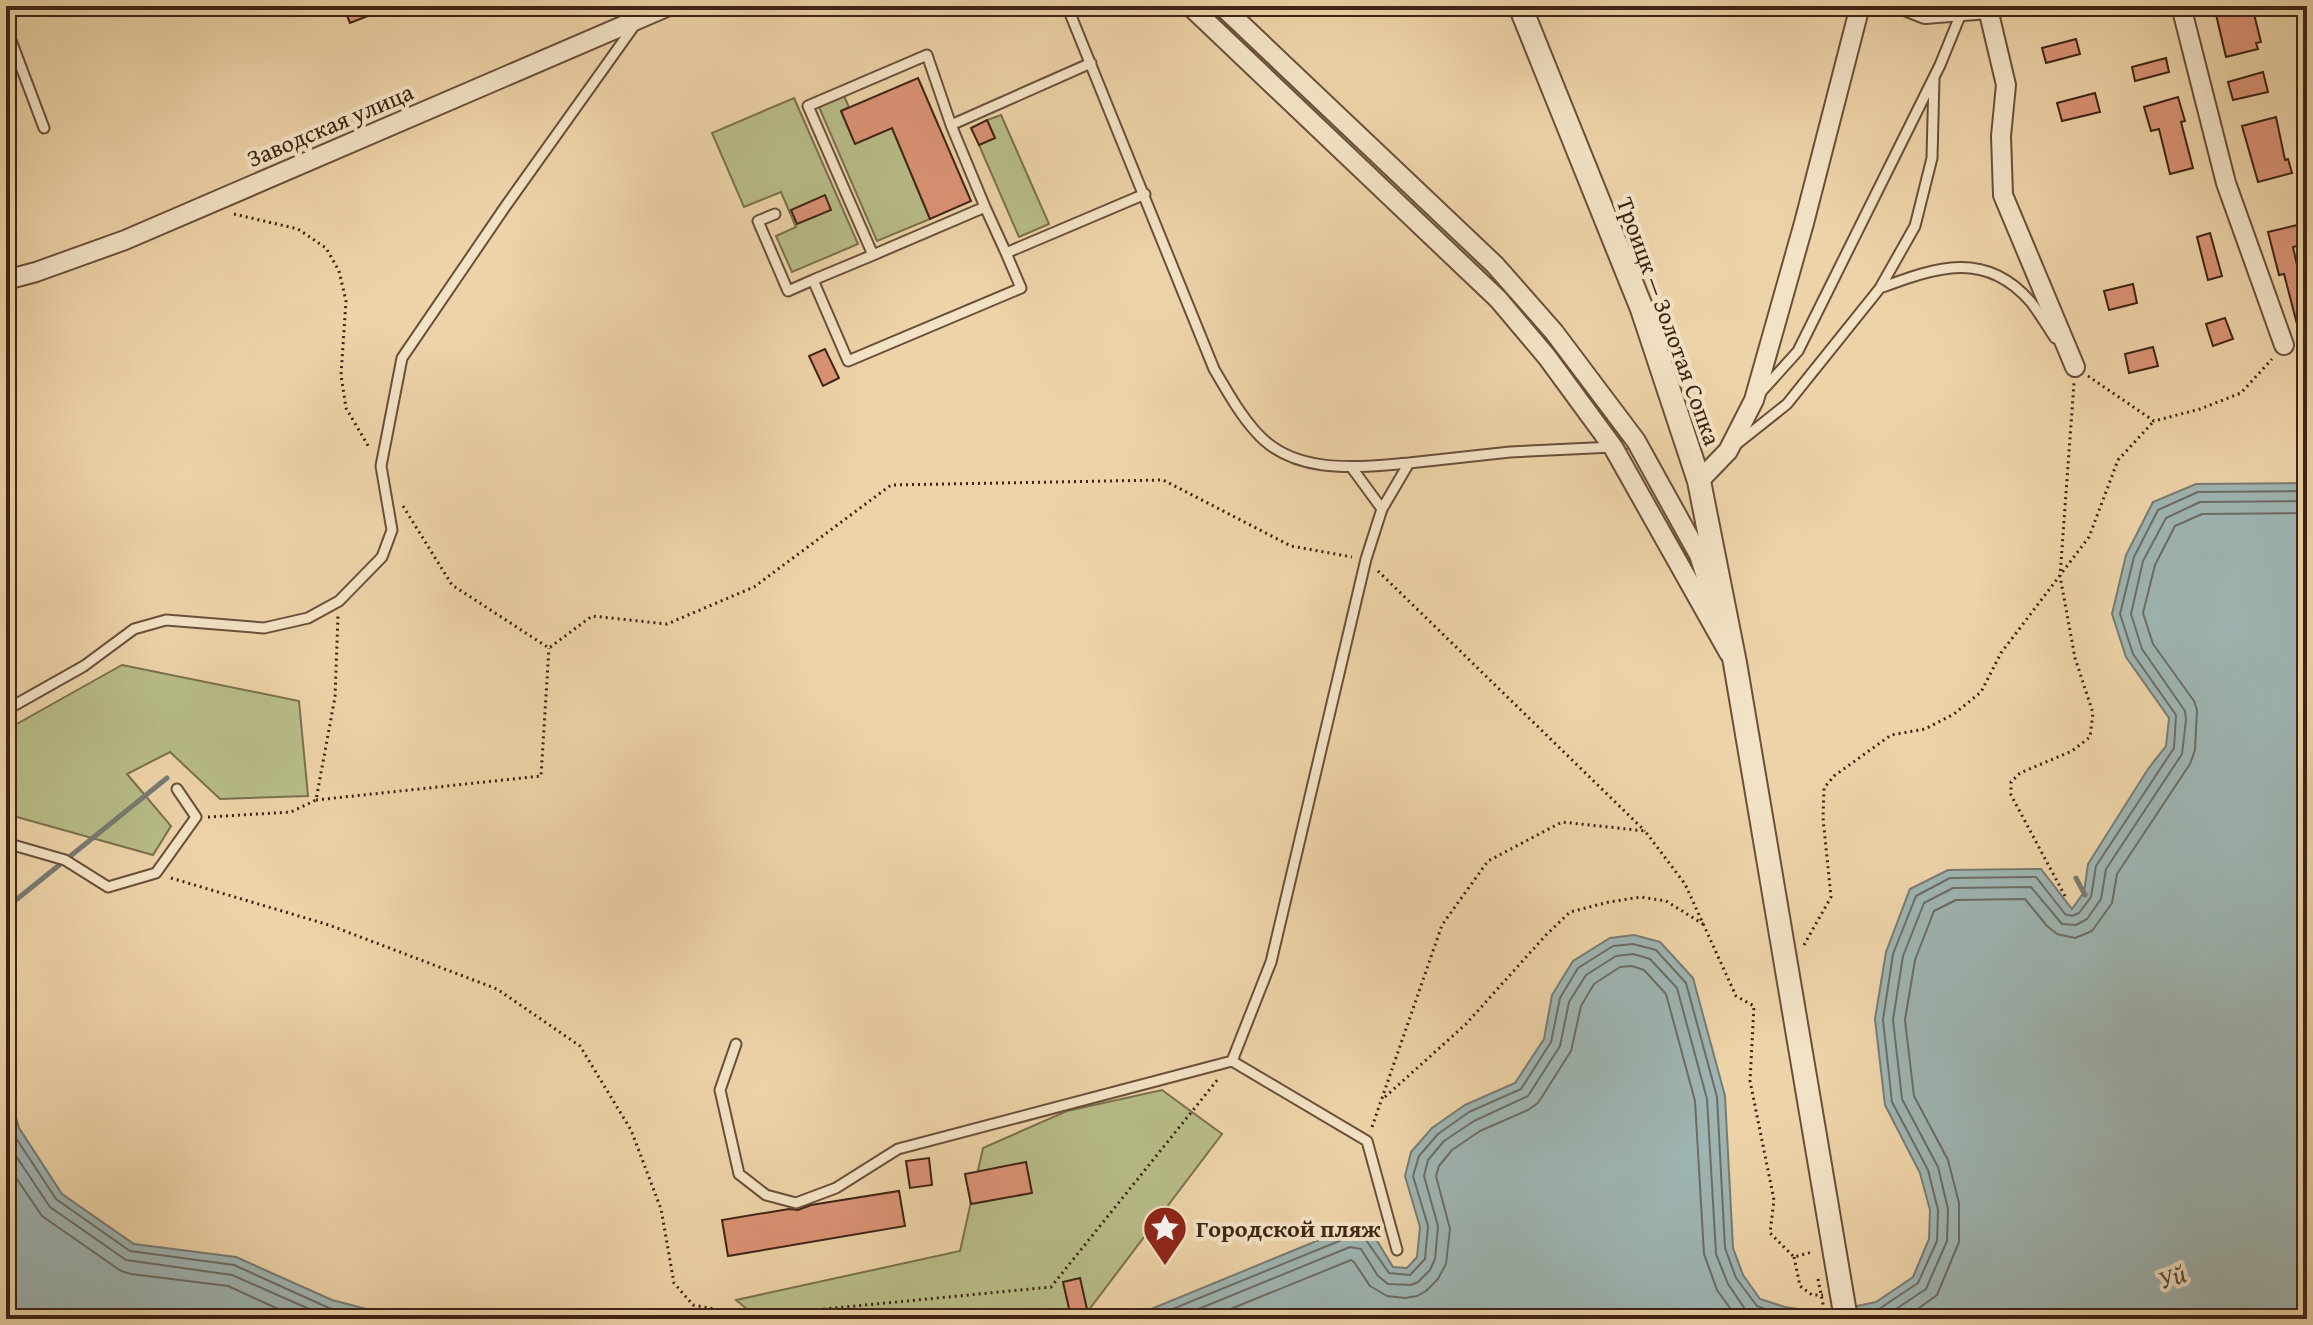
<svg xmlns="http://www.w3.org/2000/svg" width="2313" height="1325" viewBox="0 0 2313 1325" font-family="'Gentium Book Plus',serif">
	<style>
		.green { fill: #b8bd88; stroke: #7b704f; stroke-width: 2 }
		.water { fill: #9eb5b3; stroke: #787b74; stroke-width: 2 }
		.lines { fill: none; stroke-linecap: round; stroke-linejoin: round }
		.shore { stroke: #6e6c64; stroke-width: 2 }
		.stream { stroke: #787b74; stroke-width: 5 }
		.building { fill: #db9375; stroke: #3e2316; stroke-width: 2 }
		.service-casing { stroke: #6a4f3a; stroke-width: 13 }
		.minor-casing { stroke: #6a4f3a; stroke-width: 22 }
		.tertiary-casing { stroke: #6a4f3a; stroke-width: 26 }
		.path { stroke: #3e2316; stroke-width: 3; stroke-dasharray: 2 4; stroke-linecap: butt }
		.service { stroke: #f3e3c6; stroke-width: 9 }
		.minor { stroke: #f3e3c6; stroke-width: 18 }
		.tertiary { stroke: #f3e3c6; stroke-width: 22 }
		.path-bridge { stroke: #3e2316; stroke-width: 3; stroke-dasharray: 2 4; stroke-linecap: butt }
		.labels { text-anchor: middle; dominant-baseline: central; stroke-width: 8; stroke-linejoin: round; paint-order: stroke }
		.street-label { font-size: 24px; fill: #3e2316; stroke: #f3e3c6 }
		.poi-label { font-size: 24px; font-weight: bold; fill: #3e2316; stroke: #f3e3c6; text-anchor: start }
		.water-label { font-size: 26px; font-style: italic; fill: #56483d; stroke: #f3e3c6 }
	</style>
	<rect width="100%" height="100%" fill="#edd4a8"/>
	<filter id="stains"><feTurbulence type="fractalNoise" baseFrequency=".0025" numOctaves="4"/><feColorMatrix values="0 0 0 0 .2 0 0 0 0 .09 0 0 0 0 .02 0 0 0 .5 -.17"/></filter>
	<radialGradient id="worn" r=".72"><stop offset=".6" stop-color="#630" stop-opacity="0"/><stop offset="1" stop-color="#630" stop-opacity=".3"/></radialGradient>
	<path class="green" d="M1199,6H1214L1531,312L1632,446L1625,450L1570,377Z
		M844,96L849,107L841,111L855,143L892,128L930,219L877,241L819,107Z
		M794,98L858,244L792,272L776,236L796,227L781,192L744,207L712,133Z
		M1001,115L1049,224L1019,237L979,145L995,138L987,120Z
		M122,665L299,701L308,796L220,799L170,752L127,774L171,826L153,855L6,814V730Z
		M1162,1090L1222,1134L1082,1319H759L736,1300L960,1251L983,1148L1067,1111Z"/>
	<path class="water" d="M2307,483V1319H1127L1348,1228L1371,1231L1393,1267L1407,1268L1417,1257L1420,1227L1405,1176L1411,1152L1432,1128L1465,1105L1515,1083L1544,1039L1552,995L1573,961L1610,938L1634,935L1660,942L1693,978L1725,1096L1733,1248L1743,1275L1760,1299L1785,1307L1824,1313L1876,1302L1913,1277L1929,1239L1930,1210L1920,1173L1885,1105L1875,1019L1886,952L1910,889L1948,870L2041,869L2072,909L2084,892L2088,864L2148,769L2166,746L2169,718L2126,657L2112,614L2126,555L2153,502L2196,484Z
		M6,1080L19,1128L62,1194L134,1244L236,1257L332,1300L405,1319H6Z"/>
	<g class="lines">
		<path class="shore" d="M6,1111L12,1132L56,1199L130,1251L234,1265L329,1308L373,1319
			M6,1141L50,1207L126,1260L232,1275L332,1319
			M6,1163L42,1216L121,1271L131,1274L228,1286L300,1319
			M1858,1314L1879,1309L1918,1283L1937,1241L1938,1210L1928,1170L1892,1102L1883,1020L1893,954L1916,896L1950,878L2036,877L2065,914L2072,916L2079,913L2091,897L2096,866L2174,748L2176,715L2133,654L2120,614L2134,557L2158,510L2198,492L2307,491
			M1148,1319L1349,1237L1366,1240L1389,1273L1410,1275L1425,1259L1428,1226L1413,1176L1419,1156L1438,1134L1469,1112L1521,1089L1551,1042L1560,998L1578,968L1613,946L1633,944L1656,950L1686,983L1717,1097L1725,1248L1736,1278L1757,1306L1782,1315L1810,1319
			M1174,1319L1350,1247L1361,1249L1378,1276L1388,1284L1411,1285L1418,1282L1430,1270L1435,1259L1438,1226L1424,1176L1428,1160L1444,1141L1474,1121L1528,1096L1560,1046L1569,1002L1586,975L1616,956L1633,954L1650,959L1677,988L1707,1099L1716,1254L1728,1284L1745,1309L1752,1315L1764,1319
			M1206,1319L1351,1260L1354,1262L1370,1286L1387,1296L1405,1298L1417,1296L1426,1291L1438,1279L1446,1264L1450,1229L1436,1176L1439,1166L1452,1150L1480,1131L1528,1110L1538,1103L1571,1051L1581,1006L1594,984L1620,967L1632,966L1644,970L1666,994L1695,1101L1704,1254L1717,1290L1738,1319
			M1881,1319L1926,1289L1947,1241L1948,1209L1938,1167L1902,1099L1893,1020L1903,956L1924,903L1953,888L2031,887L2062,924L2076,925L2087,919L2101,899L2106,869L2182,754L2186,720L2185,711L2142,649L2131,614L2143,561L2166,518L2200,502L2307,501
			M1904,1319L1937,1295L1959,1242V1203L1948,1160L1914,1096L1905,1020L1915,960L1934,911L1956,900L2025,899L2047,926L2057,934L2075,938L2092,931L2112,903L2117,874L2190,764L2195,750L2197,710L2194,701L2153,644L2143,613L2155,565L2175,526L2202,514L2307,513"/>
		<path class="stream" d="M2076,878L2085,895
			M6,908L167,778"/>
	</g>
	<path class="building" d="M343,6H391V7L350,23Z
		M2214,6H2252L2261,42L2256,43L2258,49L2226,57Z
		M2076,39L2080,54L2046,63L2042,48Z
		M2166,58L2169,72L2135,81L2132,67Z
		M2263,72L2268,92L2233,100L2228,82Z
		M918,78L971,201L930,219L892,128L855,144L841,111Z
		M2095,93L2100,112L2062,121L2057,103Z
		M2178,97L2185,121L2181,122L2193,168L2170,174L2159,129L2151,131L2144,107Z
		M2276,117L2285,160L2288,159L2292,173L2258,182L2242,126Z
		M987,120L995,138L979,145L971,128Z
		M825,195L831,210L797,224L791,210Z
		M2297,225L2301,245L2293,247L2303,292L2307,291V342L2302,343L2284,274L2279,275L2268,232Z
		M2210,233L2222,276L2208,280L2197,237Z
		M2133,284L2137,303L2109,310L2104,291Z
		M2225,318L2233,339L2213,346L2206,324Z
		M2153,347L2158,366L2129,373L2125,354Z
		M825,349L839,378L823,386L809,356Z
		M929,1158L932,1185L910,1188L906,1161Z
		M1026,1162L1032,1193L971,1204L965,1174Z
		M899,1191L905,1226L728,1256L722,1220L789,1209L798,1210L811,1205Z
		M1080,1278L1087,1309L1070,1313L1063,1282Z"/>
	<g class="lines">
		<g class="service-casing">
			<path id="service" d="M1067,6L1214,369C1227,391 1239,413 1256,432C1294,476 1358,467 1409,463
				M6,27L44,128
				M951,125L927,55L808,106L873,255L985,207L1006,253L1145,194
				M985,207L951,125L1091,63
				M775,214L758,221L788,291L813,280
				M873,255L813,280L848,361L1021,288L1006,253
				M1880,288C1935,268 1984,249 2030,301C2039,312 2047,326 2055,338
				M1761,392L1798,351L1940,65L1962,11
				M1738,443L1787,404L1880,288L1915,226L1932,158L1934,78
				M1352,468L1382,509
				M6,710L84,666L134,629L166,620L264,628L308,618L339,601L382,557L392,530L381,466L402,358L505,207L634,26
				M6,843L65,860L108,887L156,873L196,817L177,789
				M736,1044L720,1090L739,1174L766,1195L796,1203L836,1188L898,1149L1232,1061L1271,962L1366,559L1382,509L1409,463L1510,452L1613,447
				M1232,1061L1367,1141L1397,1250"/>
		</g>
		<g class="minor-casing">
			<path id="minor" d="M1190,6L1498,299L1547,357L1613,447L1729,653
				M1222,6L1495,265L1554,332L1636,441L1699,555L1715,604
				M1905,6L1925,14L1988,9L1997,6
				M2181,6L2226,183L2284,345
				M1988,9L2006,85L2001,136L2003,195L2075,367
				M6,280L36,272L125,240L669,6
				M1699,481L1728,451L1754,400L1804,223L1860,6"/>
		</g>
		<g class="tertiary-casing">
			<path id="tertiary" d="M1520,6L1642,309L1699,481L1735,663L1846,1319"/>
		</g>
		<path class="path" d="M234,214L298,229L326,248L339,271L346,301L341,375L346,408L370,449
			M2088,376L2154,421L2200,409L2241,393L2272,359
			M403,506L452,585L549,648L592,616L667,624L754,587L891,485L1163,480L1291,546L1352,557
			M1378,571L1645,831
			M316,800L541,776L549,648
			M208,817L291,812L316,800L335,697L338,616
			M171,878L329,925L497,989L580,1046L631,1130L661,1209L674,1283L693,1305L752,1316L1051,1287L1218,1079
			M2065,896L2011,795V782L2020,773L2072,751L2090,737L2093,713L2075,658L2060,576L2074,383
			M1804,945L1831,897L1823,818L1824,788L1834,776L1891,735L1925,729L1954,714L1981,692L2001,653L2089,537L2118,460L2154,421
			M1385,1097L1466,1024L1545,936L1570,912L1609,902L1641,897L1666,901L1703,924
			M1372,1127L1442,925L1488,861L1562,822L1645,831L1685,884L1736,996L1754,1006L1750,1081L1774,1200L1770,1233L1794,1257L1812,1252
			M1794,1257L1800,1286L1812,1295H1823"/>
		<use href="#service" class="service"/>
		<use href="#minor" class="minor"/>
		<use href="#tertiary" class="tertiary"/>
		<path class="path-bridge" d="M1818,1279L1826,1319"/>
	</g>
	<defs>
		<g id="sight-pin" transform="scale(2.3)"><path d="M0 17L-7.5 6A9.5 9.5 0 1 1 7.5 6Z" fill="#8f2418" stroke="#f3e3c6"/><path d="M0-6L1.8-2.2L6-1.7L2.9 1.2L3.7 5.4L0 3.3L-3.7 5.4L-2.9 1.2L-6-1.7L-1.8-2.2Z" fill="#fff"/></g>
	</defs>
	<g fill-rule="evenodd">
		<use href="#sight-pin" x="1165" y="1228"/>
	</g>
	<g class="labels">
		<g class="street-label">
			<text transform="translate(330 125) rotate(-23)">Заводская улица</text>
			<text transform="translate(1669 321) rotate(70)">Троицк — Золотая Сопка</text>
		</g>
		<g class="poi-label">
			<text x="1196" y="1228">Городской пляж</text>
		</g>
		<g class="water-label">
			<text transform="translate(2172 1276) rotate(-18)">Уй</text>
		</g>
	</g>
	<rect width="2313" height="1325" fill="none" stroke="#edd4a8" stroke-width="32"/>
	<rect x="8" y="8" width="2297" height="1309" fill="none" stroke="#3e2316" stroke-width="4"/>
	<rect x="16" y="16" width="2281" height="1293" fill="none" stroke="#3e2316" stroke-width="2"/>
	<rect width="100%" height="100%" filter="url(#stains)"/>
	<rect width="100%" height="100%" fill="url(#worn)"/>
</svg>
